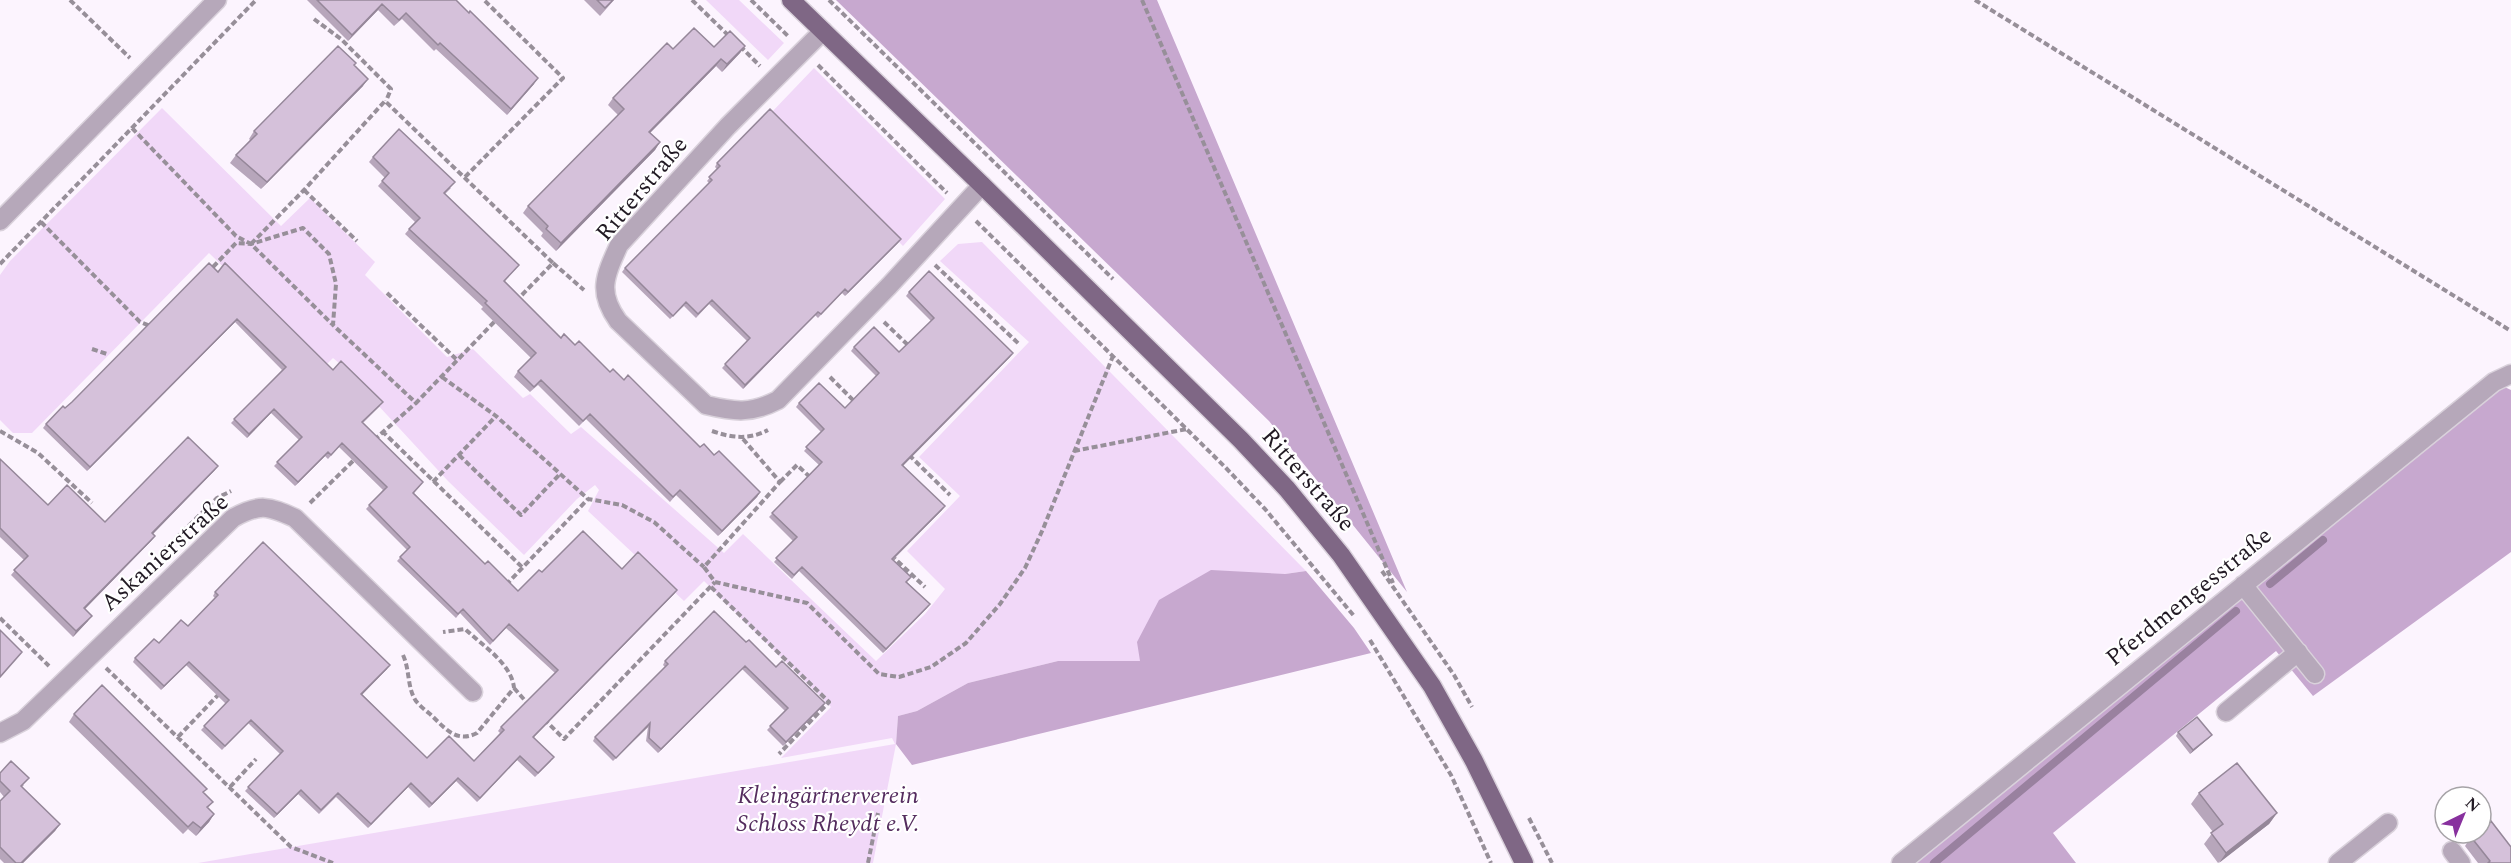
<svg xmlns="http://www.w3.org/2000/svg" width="2511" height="863" viewBox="0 0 2511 863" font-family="Spectral,serif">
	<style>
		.green { fill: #f1d8f8 }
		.forest { fill: #c7a8cf }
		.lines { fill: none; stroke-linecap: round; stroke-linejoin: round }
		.stream { stroke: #99819f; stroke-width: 8 }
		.minor-casing { stroke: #d9d1db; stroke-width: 21 }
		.major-casing { stroke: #d9d1db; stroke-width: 21 }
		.path { stroke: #978f99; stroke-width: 4; stroke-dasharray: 6 3; stroke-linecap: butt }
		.minor { stroke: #b6a8ba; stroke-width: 18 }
		.major { stroke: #7f6785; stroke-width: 18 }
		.wall { fill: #b7a6bb }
		.shaded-wall { fill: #958799 }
		.building { fill: #d5c1da; stroke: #958799; stroke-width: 1.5 }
		.labels { text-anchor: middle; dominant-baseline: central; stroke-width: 4.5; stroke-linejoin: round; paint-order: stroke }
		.street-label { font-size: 24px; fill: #211923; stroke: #fff }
		.park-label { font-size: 24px; font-style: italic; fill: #542c5e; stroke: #fff }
	</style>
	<rect width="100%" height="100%" fill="#fcf4fe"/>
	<path class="green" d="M706,0H739L784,43L768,60Z
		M814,68L945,199L903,246L770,114Z
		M162,108L281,226L310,198L375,262L365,275L447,357L473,349L523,398L530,394L571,434L581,427L724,553L743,534L876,661L925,614L945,589L907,551L960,496L919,457L1029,342L940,261L958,244L982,242L1306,571L1285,574L1140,661H1058L968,683L917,711L898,716L896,744L873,863H198L895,744L892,738L781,758L831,707L704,581L684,601L588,511L599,490L595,485L577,499L524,555L448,481L339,363L333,358L325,366L209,253L32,433H13L0,420V275L10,261Z"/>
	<path class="forest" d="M836,0H1157L1407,592L1269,421Z
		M2494,382L2511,390V552L2313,696L2276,651L2053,833L2076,863H1901Z
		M1211,570L1285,574L1306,571L1354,628L1371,653L912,765L896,744L898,716L917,711L968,683L1058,661H1140L1137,642L1159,600Z"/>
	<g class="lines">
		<path class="stream" d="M2270,584L2323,540
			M1934,863L2236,611"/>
		<g class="minor-casing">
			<path id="minor" d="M823,31L728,126L619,245C605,276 597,292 618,321L706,405C735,412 751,414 778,400L889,286L982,185
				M0,221L217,0
				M2243,585L2315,674
				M2226,712L2298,652
				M0,733L23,721L233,518C260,503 268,506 295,518L473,692
				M2452,851L2461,863
				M1901,863L2494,382L2511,374
				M2338,863L2388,823"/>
		</g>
		<g class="major-casing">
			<path id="major" d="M791,0L982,185L1241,440L1287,489L1341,555L1432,686L1474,761L1524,863"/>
		</g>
		<path class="path" d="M70,0L130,58
			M692,0L730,37
			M751,0L789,37
			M829,0L1113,279
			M1142,0L1393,583
			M1975,0L2511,331
			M314,19L341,39L391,89L386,101
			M740,46L760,66
			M818,65L947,193
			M132,128L236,236L251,244L332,324
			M465,177L563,78L484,0
			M304,190L357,241
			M976,221L1226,468L1265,509L1354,616
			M41,222L140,322L150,326
			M251,244L304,190L385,101L553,263L518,299
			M553,263L584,290
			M0,264L256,0
			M935,265L1019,344
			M213,267L236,243L251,244L303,228L329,254L336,284L333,325L416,403L497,319
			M387,293L456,359
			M884,322L909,346
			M92,349L107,354
			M442,377L496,416L588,499L622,505L654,522L704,567
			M830,377L857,404
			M0,431L38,453L92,503
			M382,431L522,567
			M712,431C732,438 749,440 768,430
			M743,439L780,482L704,567L715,582L807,603L879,674L899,677L931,667L966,643L1000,604L1025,568L1043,529L1113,356
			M374,440L416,403
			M1074,451L1187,429
			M459,455L521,515L560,474
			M909,455L950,495
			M433,482L496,416
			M780,482L797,465L812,479
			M310,503L356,458
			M163,551L217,498L231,491
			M891,555L925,587
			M1382,571L1454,675L1472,707
			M506,585L588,499
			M711,587L829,702L779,754
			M0,618L49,666
			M1370,640L1451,775L1491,863
			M403,655C410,670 407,688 416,701C419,705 425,710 430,714C444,727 456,744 477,733L514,688C512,664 482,645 465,629L443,632
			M106,668L291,847L333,863
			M514,688L528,704
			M544,719L564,739L715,582
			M178,737L221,692
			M230,787L256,759
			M1529,818L1552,863
			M868,863L878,813"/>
		<use href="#minor" class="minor"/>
		<use href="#major" class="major"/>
	</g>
	<path class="wall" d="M307,0H456L534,84L507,115L436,49L434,51L402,19L394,26L378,10L348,41Z
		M584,0H614L600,16Z
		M745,46L740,53L722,72L716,66L650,133L660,142L655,150L556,251L541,236L543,233L523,213L528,206L618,115L608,105L613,98L673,49Z
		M354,65L363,86L261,189L230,163L236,155L250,140L249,139L254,131Z
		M373,157L451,188L445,194L519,265L505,281L561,338L575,345L610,372L624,380L700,447L714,455L760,492L757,497L718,536L676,495L670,502L586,419L579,426L538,385L530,392L514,377L518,371L531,358L481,309L483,307L405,234L415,222L378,186L385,178L369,162Z
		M717,163L901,239L845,296L842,293L818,318L815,315L743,389L722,368L747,341L709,304L696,318L684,306L670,319L622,272L625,268L709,183L707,181L717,169L715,167Z
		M218,272L333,370L380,406L363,423L420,486L414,493L485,564L518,591L542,572L622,569L677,590L674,594L534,737L551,761L535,777L517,760L477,802L456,781L429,808L408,787L368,828L336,797L319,814L298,794L274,818L245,791L280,754L248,723L222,750L201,730L226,704L186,665L161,690L133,662L135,658L188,626L215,598L213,596L215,592L387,669L362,694L427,758L474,761L500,733L498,731L501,727L555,673L506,628L490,645L460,613L456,618L397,561L407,550L366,509L383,490L339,447L328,459L325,456L295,486L274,466L299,440L271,413L247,438L231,423L282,370L235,322L87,471L43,428L46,424L65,408Z
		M909,292L1010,357L903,465L942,510L893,560L907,582L930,604L883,653L799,571L792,579L774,562L793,541L769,517L819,465L804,451L821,432L796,407L799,403L845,408L876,376L851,351L854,347L899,352L931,321L906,296Z
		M0,459L48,505L105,522L218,466L214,471L153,534L155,536L151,541L85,609L88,621L73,637L11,575L24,560L0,537Z
		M746,642L776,667L822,707L783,746L767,730L785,711L742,669L658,753L646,741L648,727L613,761L593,741L595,737L665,667L663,665L665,661Z
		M74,714L204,793L213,802L208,808L214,814L209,822L196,836L188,829L183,834L69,722Z
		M2178,732L2212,735L2209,738L2190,754L2176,736Z
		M0,773L24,785L22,787L60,824L55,831L23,863H4L0,859V801L4,797L0,792Z
		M2199,793L2277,813L2269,824L2218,863L2204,844L2213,832L2191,804Z
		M2471,837L2511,863H2478L2465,846Z"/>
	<path class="shaded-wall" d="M382,4L378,10L348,41L352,35Z
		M745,46L740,53L722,72L727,64Z
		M721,59L716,66L644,139L649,132Z
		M538,78L534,84L507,115L511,109Z
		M368,79L363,86L261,189L267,182Z
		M660,142L655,150L556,251L561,243Z
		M901,239L898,243L845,296L848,292Z
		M818,312L815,315L743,389L745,385Z
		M237,319L235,322L87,471L90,467Z
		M1013,353L1010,357L900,469L902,465Z
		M274,409L271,413L247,438L249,434Z
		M328,452L325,456L295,486L298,482Z
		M218,466L214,471L149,538L152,533Z
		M760,492L757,497L718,536L722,531Z
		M945,506L942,510L889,563L892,559Z
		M155,536L151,541L81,613L84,608Z
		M677,590L674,594L530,741L533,737Z
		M930,604L927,608L883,653L886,649Z
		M92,616L88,621L73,637L76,631Z
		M189,662L161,690L164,686Z
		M390,665L387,669L359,698L361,694Z
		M745,666L658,753L661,749Z
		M825,703L822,707L783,746L786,742Z
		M650,723L648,727L613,761L616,758Z
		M2212,735L2209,738L2190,754L2193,750Z
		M520,756L517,760L477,802L480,798Z
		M458,778L456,781L429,808L432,804Z
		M411,783L408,787L368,828L371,824Z
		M301,790L298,794L274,818L277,814Z
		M2277,813L2269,824L2219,863L2226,853Z
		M214,814L209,822L196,836L201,828Z
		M60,824L55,831L23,863H21Z"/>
	<path class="building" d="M317,0H456L469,13L470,11L538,78L511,109L440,43L438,45L406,13L399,20L382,4L352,35Z
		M597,0H613L605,8Z
		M694,28L714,47L730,31L745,46L727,64L721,59L649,132L660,142L561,243L546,229L548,226L528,206L624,109L613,98L667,43L673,49Z
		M338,46L356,63L354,65L368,79L267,182L236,155L257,134L254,131Z
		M770,109L901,239L848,292L845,289L821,314L818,312L745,385L725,364L750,338L712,300L698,314L686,302L673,316L625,268L712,180L709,177L720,166L717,163Z
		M399,129L455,182L444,193L519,265L504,281L561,338L564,334L575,345L579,341L610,372L613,369L624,380L628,375L700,447L704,444L714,455L719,451L760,492L722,531L680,490L673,497L590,414L583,421L541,380L534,387L518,371L536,353L485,303L487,301L409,229L420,218L382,181L389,173L373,157Z
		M209,263L218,272L225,263L333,370L341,361L383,402L362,422L423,482L413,493L485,564L488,561L518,591L539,570L542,572L583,531L622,569L638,552L677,590L533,737L554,757L538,773L520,756L480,798L458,778L432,804L411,783L371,824L338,793L321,810L301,790L277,814L248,787L283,751L251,720L225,746L204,726L229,700L189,662L164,686L135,658L154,639L159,643L181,620L188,626L218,595L215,592L263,542L390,665L361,694L427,758L449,736L474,761L504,730L501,727L558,670L509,624L493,641L463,609L458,614L400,557L410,547L369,505L387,487L342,443L331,455L328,452L298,482L277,462L302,437L274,409L249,434L234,419L286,367L237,319L90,467L46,424L63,406L65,408L72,402Z
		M929,271L1013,353L902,465L945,506L892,559L911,577L906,582L930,604L886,649L802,567L794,575L776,558L797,537L772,513L822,462L806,447L824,429L799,403L819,383L845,408L879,373L854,347L874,327L899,352L934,318L909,292Z
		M188,437L218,466L152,533L155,536L84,608L92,616L76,631L14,570L28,556L0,528V459L48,505L67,485L105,522Z
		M714,611L746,642L749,640L776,667L782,661L825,703L786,742L770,726L788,708L745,666L661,749L649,738L650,723L616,758L595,737L668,664L665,661Z
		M0,630L22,652L0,677Z
		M102,685L207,789L203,792L213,802L207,807L214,814L201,828L193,822L188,827L74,714Z
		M2197,717L2212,735L2193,750L2178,732Z
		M11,761L29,778L21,786L60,824L21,863H16L0,847V801L10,791L0,781V773Z
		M2237,763L2277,813L2226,853L2211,833L2223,824L2199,793Z
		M2491,821L2511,847V863H2488L2490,861L2471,837L2476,833H2481V829Z"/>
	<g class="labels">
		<g class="street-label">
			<text transform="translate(642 189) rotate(-50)">Ritterstraße</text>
			<text transform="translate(1308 480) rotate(49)">Ritterstraße</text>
			<text transform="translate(165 553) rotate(-42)">Askanierstraße</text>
			<text transform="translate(2189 597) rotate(-39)">Pferdmengesstraße</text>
		</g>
		<g class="park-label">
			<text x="828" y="796">Kleingärtnerverein<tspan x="828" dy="28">Schloss Rheydt e.V.</tspan></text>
		</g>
	</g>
	<g transform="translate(2463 815) rotate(43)"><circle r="28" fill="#ffffff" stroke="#a6a3a7" stroke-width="1.5"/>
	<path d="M0-4.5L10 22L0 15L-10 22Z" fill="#88319e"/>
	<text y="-9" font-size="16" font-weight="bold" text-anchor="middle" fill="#211923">N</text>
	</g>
</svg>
